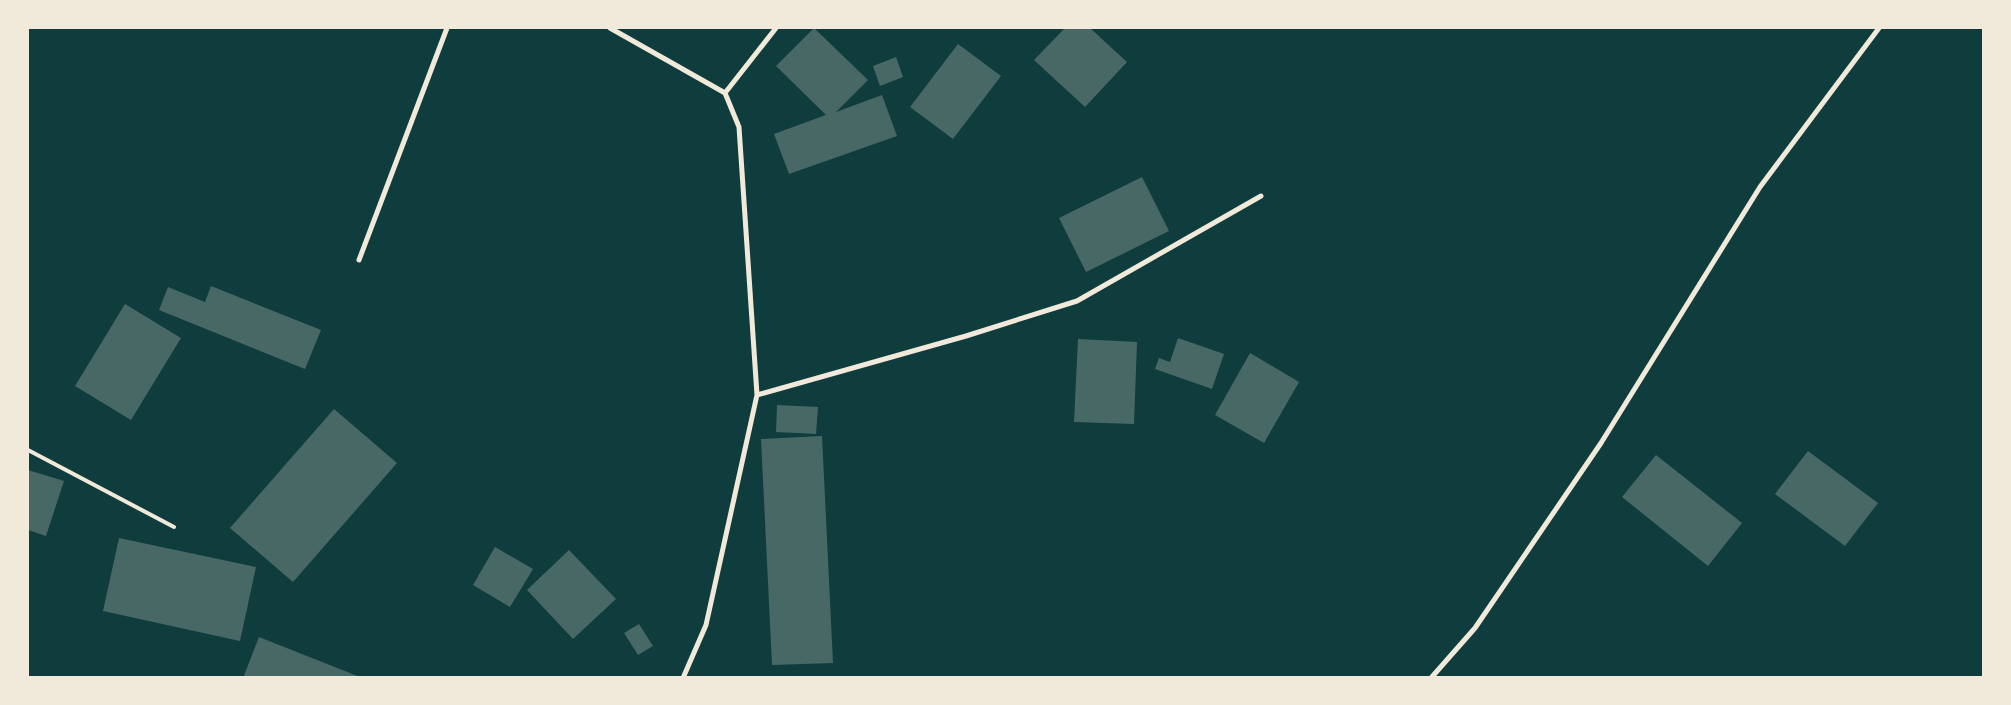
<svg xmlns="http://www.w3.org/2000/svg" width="2011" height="705" viewBox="0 0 2011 705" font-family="Raleway,sans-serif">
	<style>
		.building { fill: #486865 }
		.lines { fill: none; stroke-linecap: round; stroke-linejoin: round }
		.service { stroke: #f1e9da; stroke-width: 4 }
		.minor { stroke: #f1e9da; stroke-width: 5 }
	</style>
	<rect width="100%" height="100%" fill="#0f3d3e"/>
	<path class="building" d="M814,28L868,80L836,112L882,95L897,136L789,174L774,134L826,115L776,66Z
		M1065,28H1090L1127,62L1085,107L1034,60Z
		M958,44L1001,76L953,139L910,107Z
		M896,57L903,77L880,86L873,66Z
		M1142,177L1169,231L1086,272L1059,218Z
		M211,286L321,330L305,369L159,310L168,287L205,302Z
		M125,304L181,338L131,420L75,386Z
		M1178,338L1224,354L1212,389L1155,369L1159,358L1170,362Z
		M1078,339L1137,342L1134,424L1074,422Z
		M1250,353L1299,382L1264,443L1215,415Z
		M777,405L818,407L816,434L776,432Z
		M334,409L397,463L293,582L230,528Z
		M822,436L833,663L772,665L761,439Z
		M1808,451L1878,503L1845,546L1775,494Z
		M1656,455L1742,523L1708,566L1622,497Z
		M28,470L64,481L46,536L28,530Z
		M119,538L256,567L240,641L103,611Z
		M495,547L533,569L510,607L473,585Z
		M569,550L616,599L573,639L527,590Z
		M639,624L653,646L638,655L624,633Z
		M259,637L360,677V678H243Z"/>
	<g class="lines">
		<path class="service" d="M28,450L174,527"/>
		<path class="minor" d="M610,28L725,93L739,127L757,395L706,625L683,678
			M725,93L776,28
			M359,260L447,28
			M757,395L966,336L1077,301L1261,196
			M1431,678L1475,628L1601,443L1760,187L1879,28"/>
	</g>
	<rect width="2011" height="705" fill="none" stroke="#f1e9da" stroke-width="58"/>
</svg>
